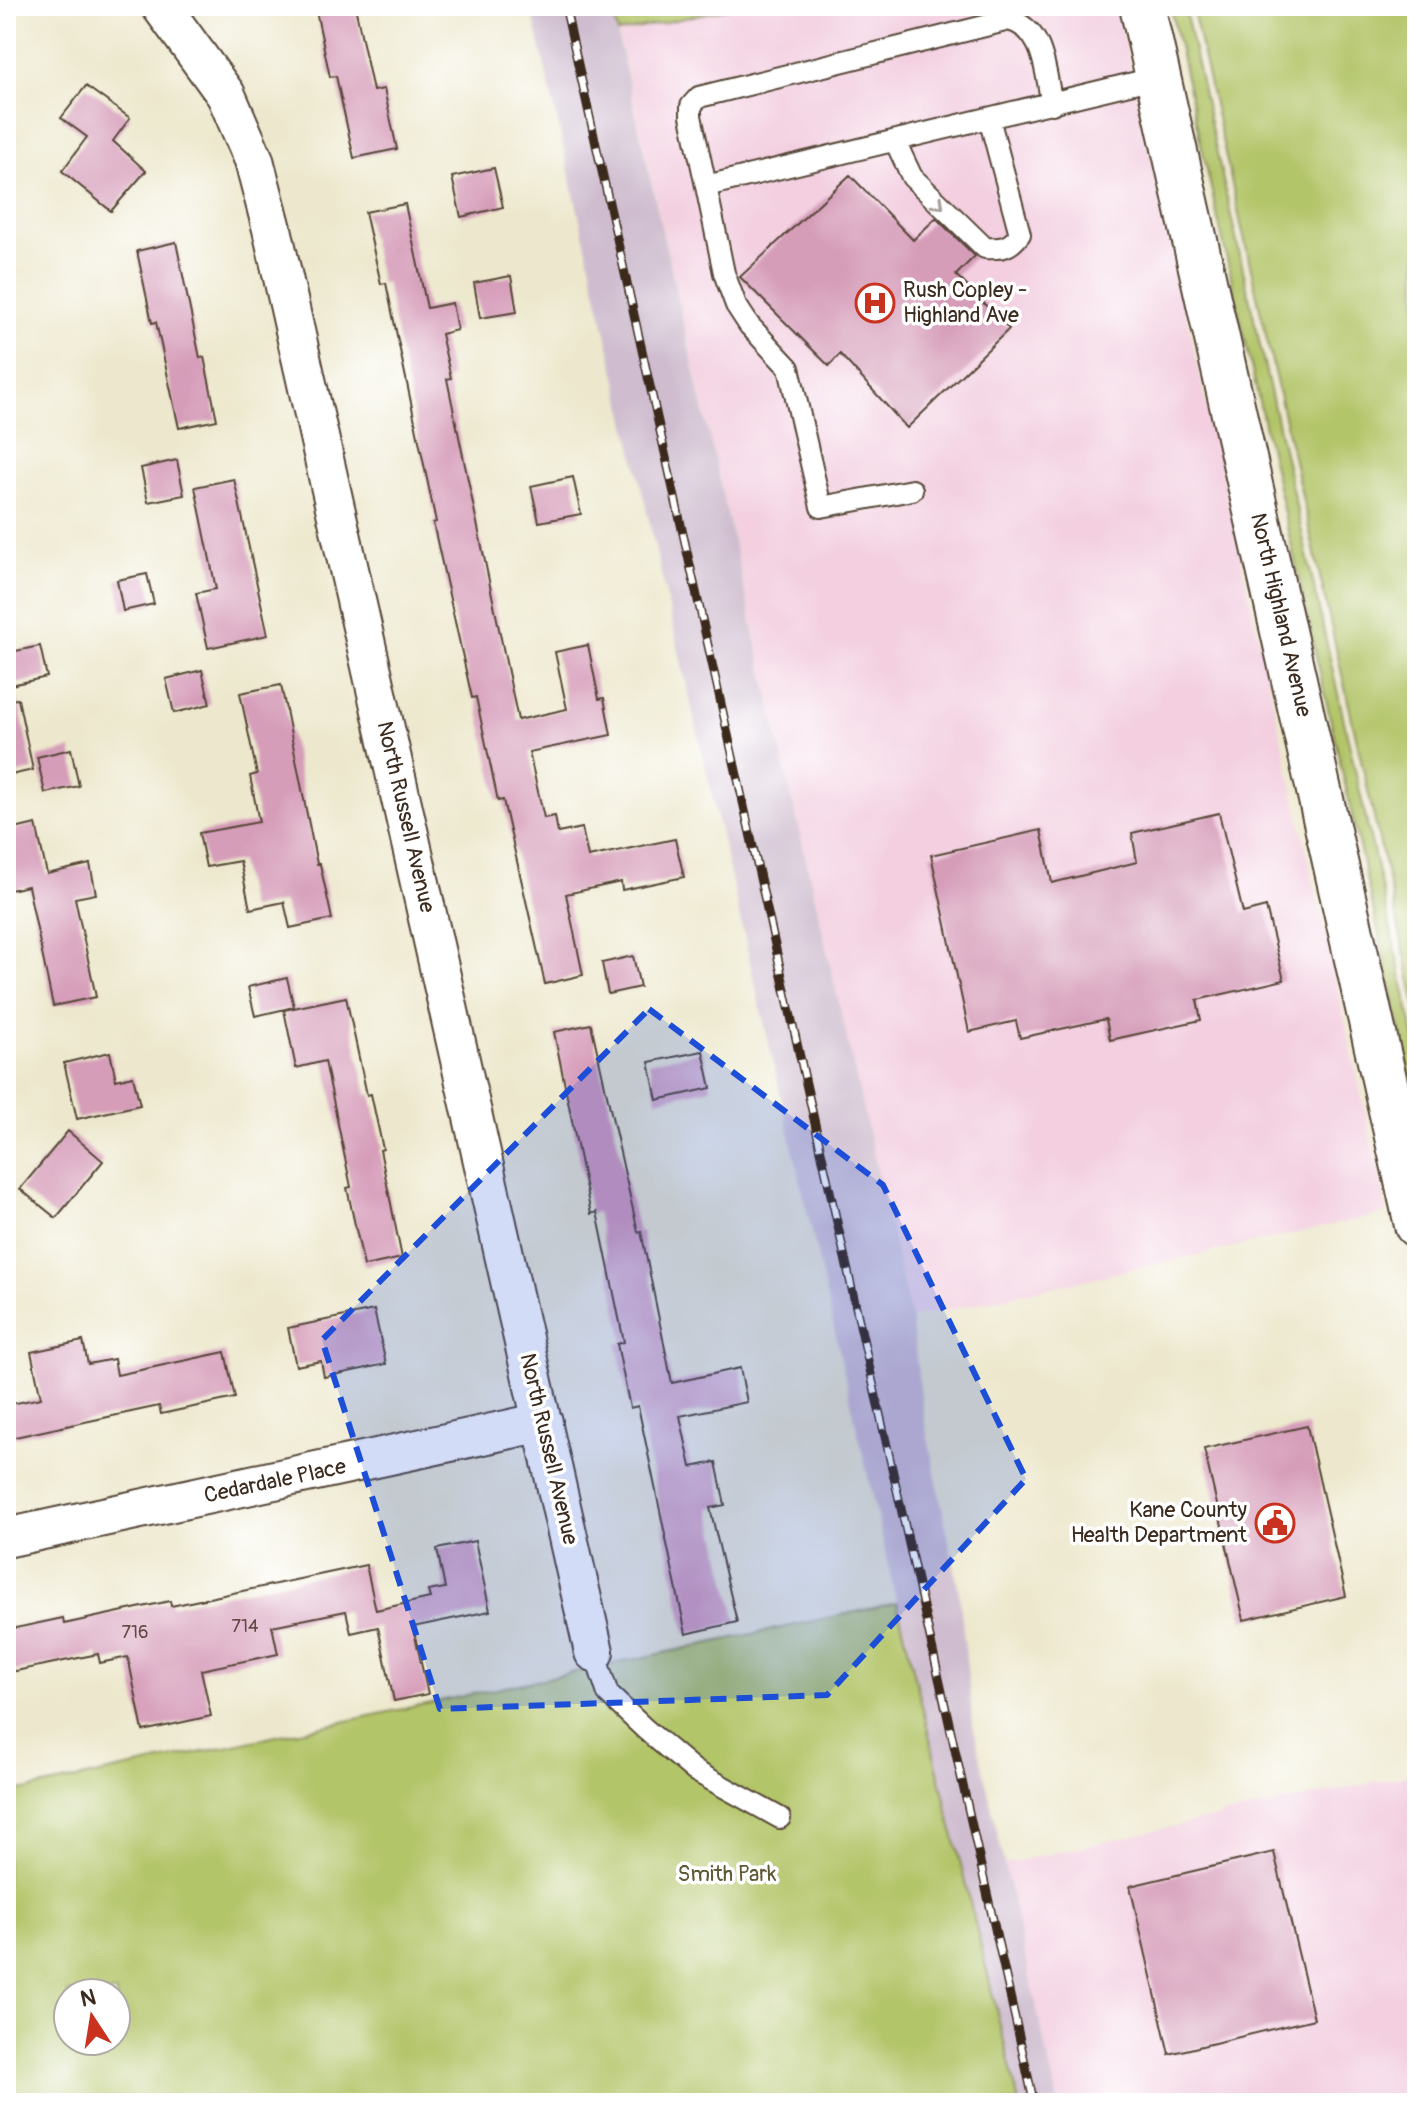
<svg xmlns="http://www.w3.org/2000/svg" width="1423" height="2109" viewBox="0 0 1423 2109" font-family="Pangolin,sans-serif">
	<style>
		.built { fill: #f3cfe0 }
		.industrial { fill: #cfbdcf }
		.green { fill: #b3c569; stroke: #777844; stroke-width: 2; fill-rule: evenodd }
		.building { fill: #d69db9 }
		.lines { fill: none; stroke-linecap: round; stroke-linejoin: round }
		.lane-casing { stroke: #564638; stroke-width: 24 }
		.street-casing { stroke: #564638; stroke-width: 42 }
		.secondary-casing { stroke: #564638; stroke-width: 48 }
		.lane { stroke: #fff; stroke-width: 20 }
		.street { stroke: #fff; stroke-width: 38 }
		.secondary { stroke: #fff; stroke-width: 44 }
		.rail-casing { stroke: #3b2a1e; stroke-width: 9 }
		.rail { stroke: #fff; stroke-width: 6; stroke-dasharray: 18; stroke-linecap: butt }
		.oneway { stroke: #a79f9a }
		.marked { fill: #1d4ed8; fill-opacity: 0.2; stroke: #1d4ed8; stroke-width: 6; stroke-dasharray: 16 10; stroke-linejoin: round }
		.labels { text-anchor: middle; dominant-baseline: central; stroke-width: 7; stroke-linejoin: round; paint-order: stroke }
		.number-label { font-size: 18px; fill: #624745 }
		.poi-label { font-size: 22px; fill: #3b2a1e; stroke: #fff; text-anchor: start }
		.street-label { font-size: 22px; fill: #3b2a1e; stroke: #fff }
		.park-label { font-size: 22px; fill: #5f5834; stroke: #fff }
	</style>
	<rect width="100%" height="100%" fill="#fff"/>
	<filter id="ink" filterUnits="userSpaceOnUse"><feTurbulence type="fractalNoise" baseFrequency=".0125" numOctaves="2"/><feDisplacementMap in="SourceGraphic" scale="16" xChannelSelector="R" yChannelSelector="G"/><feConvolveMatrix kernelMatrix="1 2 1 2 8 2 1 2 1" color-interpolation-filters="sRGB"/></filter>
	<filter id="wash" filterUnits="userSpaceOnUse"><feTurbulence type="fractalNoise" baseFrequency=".006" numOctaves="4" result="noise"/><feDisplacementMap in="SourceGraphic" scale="32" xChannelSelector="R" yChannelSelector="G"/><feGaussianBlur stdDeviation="1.8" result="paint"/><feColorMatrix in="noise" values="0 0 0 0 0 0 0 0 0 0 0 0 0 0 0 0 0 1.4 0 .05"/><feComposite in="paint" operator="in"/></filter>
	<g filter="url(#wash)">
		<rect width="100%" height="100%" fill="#ede8cd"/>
		<path class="built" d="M738,6H1117L1388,1213L911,1318L618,33Z
			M1417,1773V2103H1058L1004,1864Z"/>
		<path class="industrial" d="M531,6H611L911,1318L924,1418L959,1591L973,1725L1058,2103H1019L897,1603Z"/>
		<path class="green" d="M611,6H738L618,33Z
			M1170,6H1184L1417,1047V1104Z
			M1192,6H1417V1009Z
			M897,1603L1019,2103H6V1794ZM68,1993H116V2041H68Z"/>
		<g id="blocks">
			<path class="building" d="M315,6H355L373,91L384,89L397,149L354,158L336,76L330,77Z
				M86,86L130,118L113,141L146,171L111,211L62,171L87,137L61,118Z
				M494,168L503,207L461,217L452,177Z
				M850,175L913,240L936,218L975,256L956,275L1009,329L907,428L840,354L829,366L740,277Z
				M405,204L427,308L452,303L457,330L441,334L451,378L447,379L518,720L567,709L555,652L588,645L599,699L604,698L611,735L529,752L544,818L555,816L558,833L582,828L588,857L675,839L684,877L622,890L621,882L566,894L583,975L545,984L503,800L498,801L476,697L472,698L433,523L436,522L386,283L381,284L365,212Z
				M176,242L200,358L204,357L217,420L179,428L156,322L152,323L137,251Z
				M511,276L517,312L480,318L474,283Z
				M177,460L184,495L148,502L141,468Z
				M573,477L581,514L539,522L531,486Z
				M234,479L268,635L208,648L196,593L216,589L195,487Z
				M147,574L154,604L123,611L117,580Z
				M40,646L47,677L11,685L6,653Z
				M202,670L210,704L174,713L166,679Z
				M281,685L317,864H320L332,919L290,928L284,902L250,909L240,861L206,867L199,833L259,822L250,776L257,774L240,693Z
				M18,699L33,770L6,776V700Z
				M71,749L79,786L45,793L37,757Z
				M1219,813L1243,913L1266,907L1284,980L1197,1000L1201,1020L1110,1040L1106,1019L1020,1038L1016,1021L969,1032L931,855L1041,830L1052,883L1137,862L1132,833Z
				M36,824L47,874L90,864L96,894L75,898L96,997L53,1006L28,886L10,890L6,872V831Z
				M633,956L640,987L608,994L602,963Z
				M287,978L294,1007L255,1016L248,987Z
				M346,997L367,1095L371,1094L383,1149L380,1150L402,1258L364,1266L347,1188L351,1187L325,1061L296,1068L284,1010Z
				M591,1024L638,1232L641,1231L672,1383L740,1368L747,1402L680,1416L691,1467L716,1462L725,1505L710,1508L737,1622L686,1634L638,1406L630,1408L617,1344L624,1342L597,1212L591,1214L554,1032Z
				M703,1051L711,1088L657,1100L649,1062Z
				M110,1052L116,1080L133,1076L140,1105L77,1119L64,1063Z
				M68,1131L103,1161L56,1218L20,1189Z
				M374,1310L386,1364L324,1377L321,1361L296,1366L288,1328Z
				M83,1341L88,1364L114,1359L117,1375L225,1352L235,1398L161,1414L159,1406L6,1439V1405L41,1398L31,1352Z
				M1307,1426L1346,1596L1244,1620L1204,1449Z
				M475,1541L490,1611L413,1627L428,1694L394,1701L378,1627L351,1633L346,1611L272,1626L278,1654L201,1670L211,1716L143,1731L128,1657L100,1663L98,1654L6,1673V1630L63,1618L64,1624L170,1601L171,1606L366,1565L376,1610L430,1598L428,1591L445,1588L437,1549Z
				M1274,1852L1314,2019L1169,2054L1130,1886Z"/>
		</g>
	</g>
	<g filter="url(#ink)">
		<use href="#blocks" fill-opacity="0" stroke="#564638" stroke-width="2"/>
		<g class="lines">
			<g class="lane-casing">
				<path id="lane" d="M895,141L912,177L985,248C1002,249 1010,248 1020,234L989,118
					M706,186L691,116V106L699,97L1009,20C1045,29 1045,73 1052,104
					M912,490L821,507L789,368L749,325L736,305L724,273L706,186L1158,77
					M594,1652L608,1694L645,1729L695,1771L780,1818"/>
			</g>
			<g class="street-casing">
				<path id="street" d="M161,6L226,95L254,160L272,229L594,1652
					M6,1538L543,1422"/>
			</g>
			<g class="secondary-casing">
				<path id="secondary" d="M1142,6L1417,1225"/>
			</g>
			<use href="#lane" class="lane"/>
			<use href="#street" class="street"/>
			<use href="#secondary" class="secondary"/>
			<g class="rail-casing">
				<path id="rail" d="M565,6L1034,2103"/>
			</g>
			<use href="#rail" class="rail"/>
		</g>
		<defs><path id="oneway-chevron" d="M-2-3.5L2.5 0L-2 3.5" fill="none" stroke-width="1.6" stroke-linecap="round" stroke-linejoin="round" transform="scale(2)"/></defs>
		<use class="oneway" href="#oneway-chevron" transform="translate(939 204) rotate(44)"/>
	</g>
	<path class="marked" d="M649,1009L883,1185L1026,1479L827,1695L440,1709L322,1340Z"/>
	<defs>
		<g id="hospital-ring" transform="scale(2)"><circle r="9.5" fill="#fff" stroke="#c8321e" stroke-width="1.5"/><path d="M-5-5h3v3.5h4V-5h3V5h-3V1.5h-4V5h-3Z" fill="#c8321e"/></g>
		<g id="civic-ring" transform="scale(2)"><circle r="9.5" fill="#fff" stroke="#c8321e" stroke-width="1.5"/><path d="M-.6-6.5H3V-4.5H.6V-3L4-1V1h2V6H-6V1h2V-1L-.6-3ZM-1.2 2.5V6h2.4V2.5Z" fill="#c8321e"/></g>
	</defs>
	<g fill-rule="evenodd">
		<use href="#hospital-ring" x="875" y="303"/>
		<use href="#civic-ring" x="1275" y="1523"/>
	</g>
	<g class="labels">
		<g class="number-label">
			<text x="245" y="1626">714</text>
			<text x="135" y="1632">716</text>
		</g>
		<g class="poi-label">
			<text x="903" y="290">Rush Copley -<tspan x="903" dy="25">Highland Ave</tspan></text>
			<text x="1247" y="1510" text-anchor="end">Kane County<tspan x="1247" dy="25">Health Department</tspan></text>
		</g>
		<g class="street-label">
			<text transform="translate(1281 615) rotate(77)">North Highland Avenue</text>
			<text transform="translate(406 817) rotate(77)">North Russell Avenue</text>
			<text transform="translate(549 1449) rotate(77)">North Russell Avenue</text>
			<text transform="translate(275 1481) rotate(-12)">Cedardale Place</text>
		</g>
		<g class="park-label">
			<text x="727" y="1874">Smith Park</text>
		</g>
	</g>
	<rect width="1423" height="2109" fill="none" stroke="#fff" stroke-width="32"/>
	<g transform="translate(92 2017) rotate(348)"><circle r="38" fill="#ffffff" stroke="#b1aaa5" stroke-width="2"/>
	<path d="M0-6L14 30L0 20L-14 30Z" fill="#c8321e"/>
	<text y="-12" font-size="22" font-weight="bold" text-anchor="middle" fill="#3b2a1e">N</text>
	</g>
</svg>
